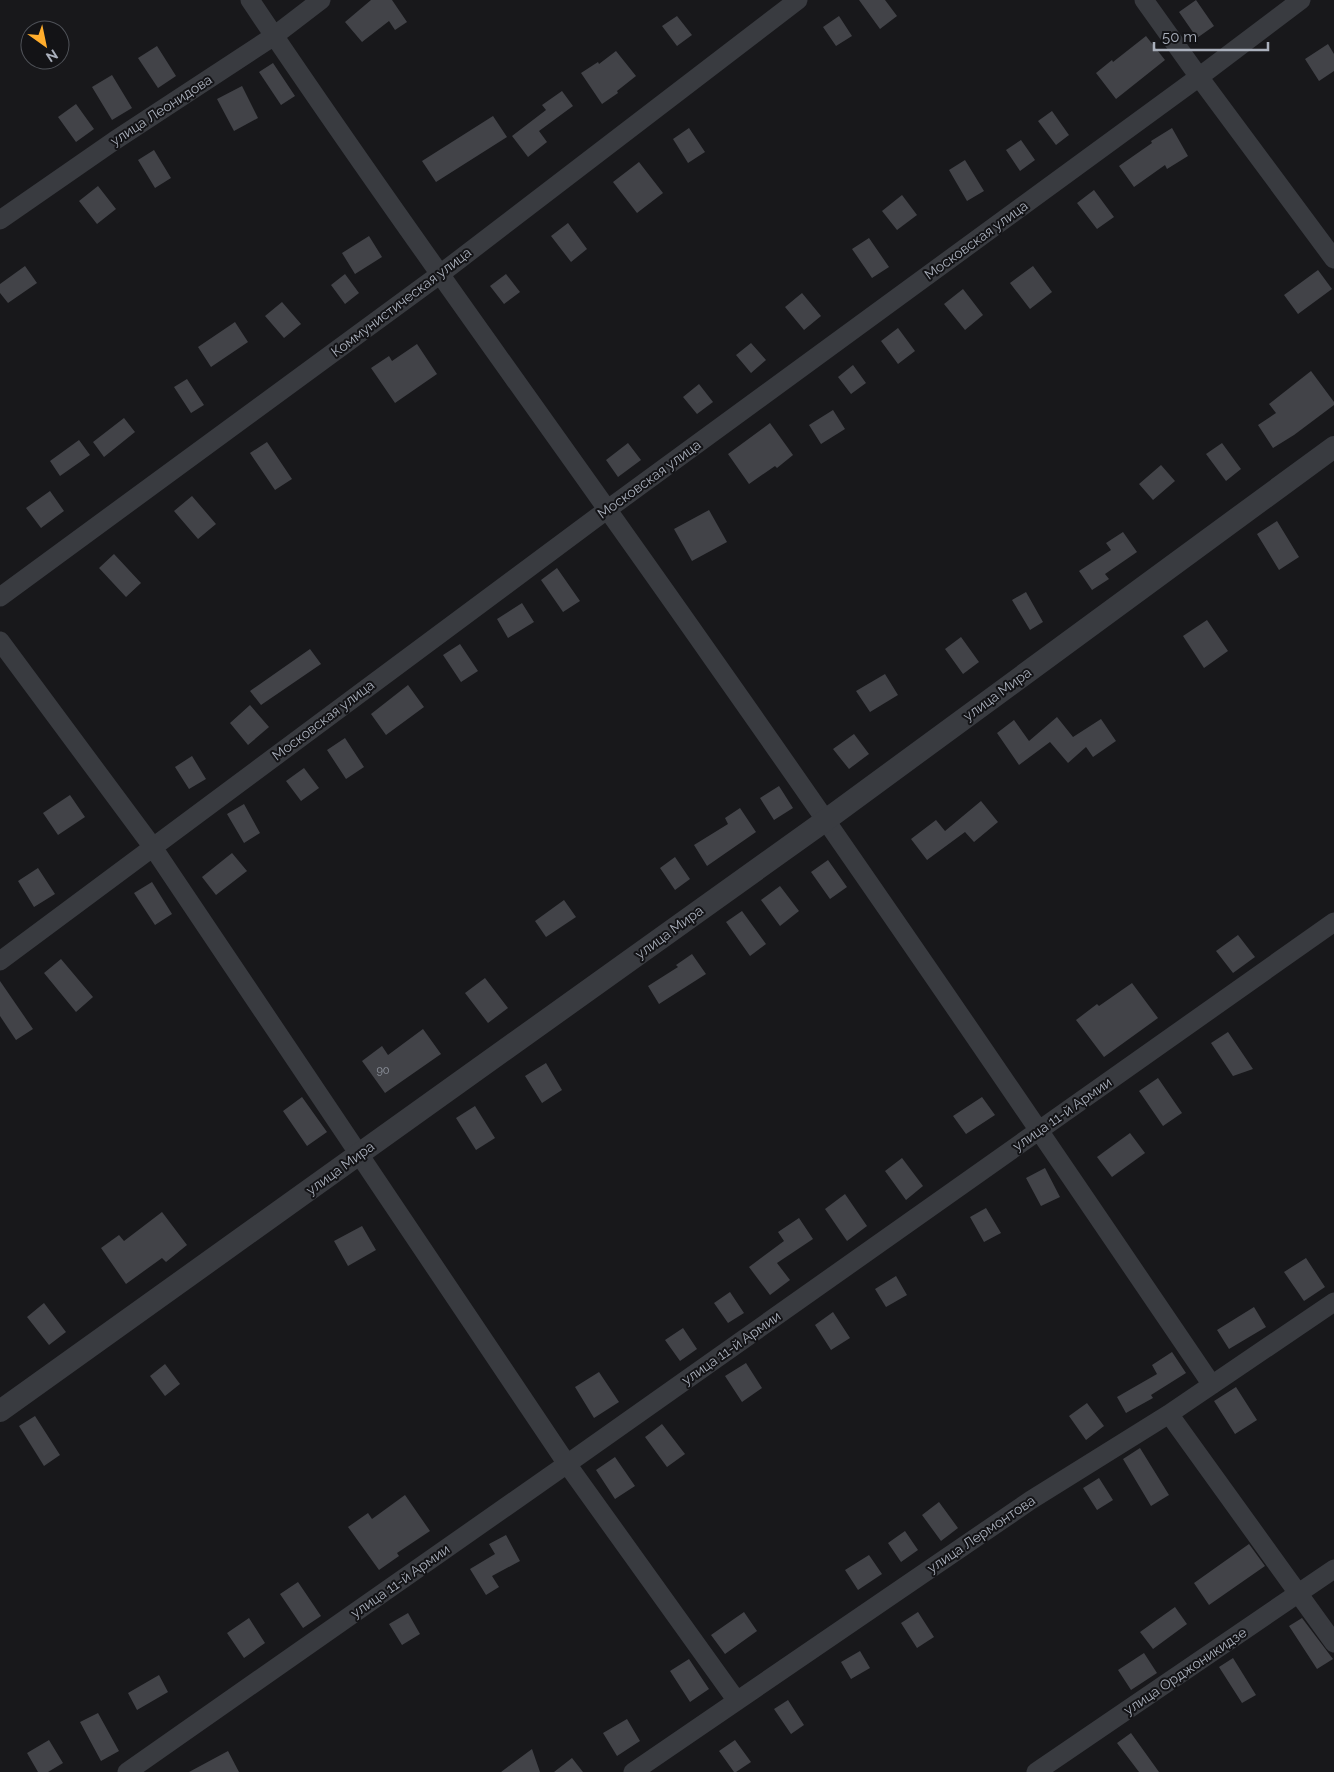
<svg xmlns="http://www.w3.org/2000/svg" width="1334" height="1772" viewBox="0 0 1334 1772" font-family="Raleway,sans-serif">
	<style>
		.building { fill: #424348 }
		.lines { fill: none; stroke-linecap: round; stroke-linejoin: round }
		.minor { stroke: #393b40; stroke-width: 19 }
		.tertiary { stroke: #393b40; stroke-width: 22 }
		.labels { text-anchor: middle; dominant-baseline: central; stroke-width: 4; stroke-linejoin: round; paint-order: stroke }
		.number-label { font-size: 11px; fill: #90959f }
		.street-label { font-size: 14px; fill: #aab0bc; stroke: #131316 }
	</style>
	<rect width="100%" height="100%" fill="#18181b"/>
	<path class="building" d="M371,0H392L407,22L395,30L389,21L362,42L345,22Z
		M859,0H885L897,16L880,29Z
		M1196,0L1214,26L1197,38L1179,12Z
		M677,16L692,35L677,46L662,26Z
		M839,16L852,36L836,46L823,27Z
		M1146,36L1165,60L1116,99L1096,73L1112,60L1113,62Z
		M1328,44L1334,54V71L1319,81L1305,59Z
		M157,46L176,76L158,88L138,58Z
		M616,51L636,76L617,91L618,93L602,104L581,73L598,62L599,64Z
		M273,63L295,96L281,105L259,72Z
		M112,75L132,108L112,120L92,87Z
		M242,86L258,118L234,131L217,99Z
		M562,91L573,106L539,131L547,142L528,157L512,136L546,110L542,105Z
		M76,104L94,129L76,142L58,117Z
		M1052,111L1069,135L1056,145L1038,121Z
		M493,116L507,137L436,182L422,161Z
		M689,128L705,152L688,163L673,139Z
		M1172,128L1188,156L1167,169L1165,165L1134,187L1119,166L1152,143L1151,141Z
		M1021,140L1035,160L1020,171L1006,150Z
		M154,150L171,178L155,188L138,160Z
		M965,160L984,191L967,201L949,170Z
		M639,162L663,193L637,213L613,182Z
		M98,186L116,209L97,224L79,201Z
		M1094,190L1114,217L1097,229L1077,203Z
		M902,195L917,215L897,230L882,211Z
		M568,223L587,249L571,262L551,236Z
		M369,236L382,257L355,274L342,253Z
		M869,238L889,267L872,278L852,249Z
		M25,266L37,283L8,303L0,293V284Z
		M1033,266L1052,292L1030,309L1010,283Z
		M1318,270L1332,289L1298,314L1284,295Z
		M345,274L359,293L345,304L331,285Z
		M506,274L520,292L504,304L490,286Z
		M963,289L983,315L965,330L944,304Z
		M802,293L821,316L804,330L785,307Z
		M282,302L301,324L284,338L265,316Z
		M235,322L248,342L211,367L198,347Z
		M898,328L915,351L898,364L881,341Z
		M751,343L766,360L751,373L736,355Z
		M417,344L437,374L395,403L371,368L389,356L392,361Z
		M853,365L866,383L851,394L838,377Z
		M1311,371L1334,402V405L1294,435L1273,448L1258,425L1276,413L1269,404Z
		M187,379L204,405L191,413L174,387Z
		M699,384L713,402L697,414L683,397Z
		M833,410L845,429L821,444L809,425Z
		M124,418L135,432L104,457L93,442Z
		M770,423L793,455L777,468L775,466L749,484L728,454Z
		M79,440L90,455L60,476L50,461Z
		M267,442L292,479L275,490L250,453Z
		M628,443L641,460L618,477L606,460Z
		M1222,443L1241,469L1226,481L1206,454Z
		M1161,465L1175,481L1153,500L1139,484Z
		M50,491L64,511L41,528L26,508Z
		M192,496L216,524L198,539L174,511Z
		M709,510L727,542L692,561L674,529Z
		M1277,521L1299,557L1279,570L1257,534Z
		M1123,532L1137,552L1105,574L1109,579L1092,590L1079,571L1111,550L1106,543Z
		M114,554L141,583L126,597L99,568Z
		M557,568L580,601L563,612L541,580Z
		M1026,592L1043,622L1030,630L1012,600Z
		M522,603L534,622L508,638L497,619Z
		M1207,620L1228,651L1204,668L1183,636Z
		M961,637L979,662L963,674L945,649Z
		M460,644L478,671L461,682L443,655Z
		M310,649L321,664L261,705L250,691Z
		M885,674L898,695L870,712L856,691Z
		M408,685L424,707L386,735L371,714Z
		M250,705L269,727L248,745L230,723Z
		M1057,717L1073,737L1101,719L1116,741L1093,757L1086,747L1068,763L1050,742L1019,765L997,733L1014,720L1029,741Z
		M854,734L869,754L849,769L833,749Z
		M345,738L364,767L346,779L327,750Z
		M192,756L206,779L189,789L175,767Z
		M304,768L319,788L301,801L286,781Z
		M779,786L793,808L774,820L760,798Z
		M70,795L85,817L58,835L43,813Z
		M981,801L998,822L974,842L965,832L927,860L911,839L936,820L945,831Z
		M244,804L260,833L244,843L227,814Z
		M740,808L756,832L707,866L694,845L728,824L725,818Z
		M232,853L247,871L216,895L202,877Z
		M675,857L690,879L675,890L660,868Z
		M828,860L847,887L830,899L811,872Z
		M38,868L55,894L34,907L18,881Z
		M152,882L172,914L155,925L134,893Z
		M780,886L799,911L780,926L761,900Z
		M564,900L576,917L546,937L535,921Z
		M742,911L766,944L750,956L726,922Z
		M1238,935L1255,957L1233,973L1216,951Z
		M692,954L706,974L659,1004L648,986L678,967L676,965Z
		M61,959L93,997L76,1012L44,973Z
		M485,978L508,1008L488,1023L465,993Z
		M0,981L33,1029L16,1040L0,1016Z
		M1132,983L1158,1018L1104,1057L1076,1020L1097,1004L1099,1006Z
		M423,1029L441,1054L385,1093L362,1061L382,1046L388,1055Z
		M1228,1032L1253,1069L1233,1076L1211,1043Z
		M546,1063L562,1090L542,1103L525,1076Z
		M1158,1078L1182,1113L1163,1126L1139,1091Z
		M302,1097L327,1132L307,1146L283,1111Z
		M982,1097L995,1115L966,1134L953,1116Z
		M475,1106L495,1138L476,1150L456,1118Z
		M1130,1133L1145,1153L1112,1177L1097,1157Z
		M902,1158L923,1186L906,1200L885,1171Z
		M1045,1168L1060,1197L1041,1206L1026,1178Z
		M845,1194L867,1226L847,1241L825,1209Z
		M986,1208L1001,1233L984,1242L970,1217Z
		M162,1212L187,1245L166,1262L162,1258L126,1284L101,1248L119,1235L124,1241Z
		M799,1218L813,1239L777,1263L790,1280L770,1295L749,1267L784,1241L778,1232Z
		M362,1226L376,1250L348,1266L334,1241Z
		M1306,1258L1325,1287L1304,1301L1284,1272Z
		M896,1276L907,1295L886,1307L875,1289Z
		M730,1292L744,1313L728,1323L714,1303Z
		M44,1303L66,1332L49,1345L27,1317Z
		M1254,1307L1266,1327L1229,1349L1217,1330Z
		M833,1312L850,1338L831,1350L815,1325Z
		M683,1328L697,1349L680,1361L665,1340Z
		M1172,1352L1186,1373L1151,1395L1153,1398L1126,1413L1117,1397L1157,1374L1152,1365Z
		M746,1363L762,1388L742,1402L725,1376Z
		M165,1364L180,1384L165,1396L150,1376Z
		M599,1372L619,1402L594,1418L575,1387Z
		M1236,1387L1257,1420L1235,1434L1214,1401Z
		M1087,1403L1104,1426L1086,1440L1069,1416Z
		M35,1416L60,1455L44,1466L19,1426Z
		M662,1424L685,1454L667,1467L645,1437Z
		M1140,1448L1169,1495L1151,1506L1123,1459Z
		M615,1457L635,1486L615,1499L596,1470Z
		M1099,1478L1113,1500L1097,1510L1083,1488Z
		M405,1495L430,1531L397,1553L399,1556L379,1570L348,1527L368,1513L372,1519Z
		M939,1502L958,1528L941,1541L922,1515Z
		M905,1531L918,1550L901,1562L888,1543Z
		M506,1535L520,1561L492,1576L499,1587L486,1595L470,1569L495,1554L489,1544Z
		M1249,1544L1265,1566L1209,1605L1194,1583Z
		M869,1555L882,1574L858,1590L845,1570Z
		M298,1582L321,1616L303,1628L280,1594Z
		M1175,1607L1187,1624L1153,1649L1140,1632Z
		M744,1612L757,1631L725,1654L711,1635Z
		M918,1612L934,1637L917,1648L901,1623Z
		M408,1613L420,1634L402,1645L389,1624Z
		M249,1618L265,1643L244,1658L227,1633Z
		M1302,1618L1333,1659L1317,1669L1289,1626Z
		M860,1651L870,1668L851,1679L841,1662Z
		M1144,1653L1157,1673L1131,1690L1118,1670Z
		M1233,1658L1256,1695L1242,1703L1219,1667Z
		M689,1659L709,1689L690,1702L670,1671Z
		M159,1675L168,1692L137,1710L128,1693Z
		M788,1700L804,1725L791,1734L774,1709Z
		M98,1713L119,1751L101,1761L80,1722Z
		M627,1719L640,1741L617,1756L603,1733Z
		M1131,1733L1159,1772H1139L1117,1743Z
		M49,1740L63,1763L48,1772H38L27,1753Z
		M735,1740L751,1762L736,1772H734L719,1751Z
		M532,1749L540,1772H501Z
		M228,1751L239,1772H189Z
		M572,1758L583,1772H554Z"/>
	<g class="lines">
		<path class="minor" d="M250,0C400,223 559,439 713,659C882,899 1047,1142 1212,1385
			M1144,0L1199,77L1334,259
			M0,220L114,141L274,36L321,0
			M0,597L439,275L798,0
			M0,641L152,846L567,1464L737,1701
			M0,961L608,509L1199,77L1301,0
			M1169,1414L1334,1643
			M127,1772L567,1464L1334,922
			M633,1772L1031,1500L1169,1414L1334,1302
			M1036,1772L1334,1569"/>
		<path class="tertiary" d="M0,1411L826,820L1334,447"/>
	</g>
	<g class="labels">
		<g class="number-label">
			<text x="383" y="1070">90</text>
		</g>
		<g class="street-label">
			<text transform="translate(161 110) rotate(-33)">улица Леонидова</text>
			<text transform="translate(976 240) rotate(-36)">Московская улица</text>
			<text transform="translate(401 302) rotate(-37)">Коммунистическая улица</text>
			<text transform="translate(649 479) rotate(-36)">Московская улица</text>
			<text transform="translate(997 694) rotate(-36)">улица Мира</text>
			<text transform="translate(323 720) rotate(-37)">Московская улица</text>
			<text transform="translate(669 932) rotate(-36)">улица Мира</text>
			<text transform="translate(1062 1114) rotate(-35)">улица 11-й Армии</text>
			<text transform="translate(340 1168) rotate(-36)">улица Мира</text>
			<text transform="translate(731 1348) rotate(-35)">улица 11-й Армии</text>
			<text transform="translate(981 1534) rotate(-34)">улица Лермонтова</text>
			<text transform="translate(400 1581) rotate(-35)">улица 11-й Армии</text>
			<text transform="translate(1185 1671) rotate(-34)">улица Орджоникидзе</text>
		</g>
	</g>
	<g transform="translate(45 45) rotate(147)"><circle r="24" fill="#131316" stroke="#4f5258"/>
	<path d="M0-4L9 19L0 12L-9 19Z" fill="#ffad2c"/>
	<text y="-8" font-size="14" font-weight="bold" text-anchor="middle" fill="#aab0bc">N</text>
	</g>
	<path d="M1154 42v8h114v-8" fill="none" stroke="#aab0bc" stroke-width="2.5"/>
	<text x="1162" y="42" font-size="15" fill="#aab0bc" stroke="#131316" stroke-width="4" paint-order="stroke">50 m</text>
</svg>
